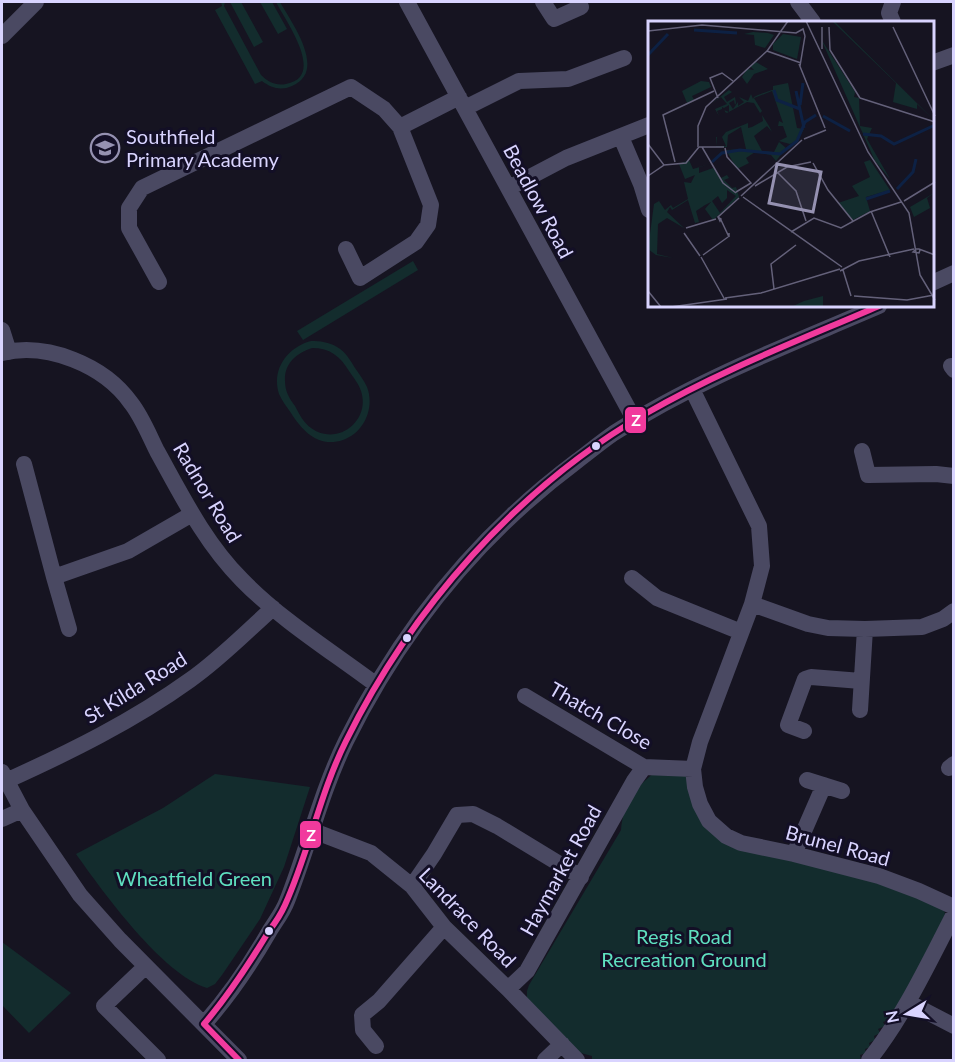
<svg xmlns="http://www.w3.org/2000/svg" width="955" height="1062" viewBox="0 0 955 1062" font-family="Lato,sans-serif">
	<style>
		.green { fill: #132c2d; fill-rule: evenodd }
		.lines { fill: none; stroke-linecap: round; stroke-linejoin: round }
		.minor { stroke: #4a4962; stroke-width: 16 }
		.bus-1-casing { stroke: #130f26; stroke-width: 10 }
		.bus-1 { stroke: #f13a9d; stroke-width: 6 }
		.bus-dot { fill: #d9d4ff; stroke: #130f26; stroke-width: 2 }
		.labels { text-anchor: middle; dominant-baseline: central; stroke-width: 6; stroke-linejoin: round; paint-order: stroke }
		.poi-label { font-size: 20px; fill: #d9d4ff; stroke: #130f26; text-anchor: start }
		.street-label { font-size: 20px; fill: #d9d4ff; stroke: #130f26 }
		.park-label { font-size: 20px; fill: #5fe0c0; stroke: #130f26 }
		.inset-river { fill: none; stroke: #0d2144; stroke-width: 3 }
		.inset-road { fill: none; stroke: #64617a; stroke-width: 1.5 }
		.view { fill: #9591b1; fill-opacity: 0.15; stroke: #9591b1; stroke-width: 3 }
		.inset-edge { fill: none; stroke: #d9d4ff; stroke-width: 3 }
		.line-badge { stroke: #130f26; stroke-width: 2 }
		.badge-label { font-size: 16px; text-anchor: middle; font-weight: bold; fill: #fff }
	</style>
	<rect width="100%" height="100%" fill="#161421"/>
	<path class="green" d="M221,2H225L224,6L261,75C268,82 276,86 286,84C327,77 285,20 276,2H280C291,22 328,71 292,86C281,91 271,88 262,81L255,84L215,10L222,6Z
		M230,2H241L263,42L254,47Z
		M260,2H272L287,29L278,34Z
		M413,261L418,270L303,340L297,331Z
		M311,341C320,341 329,342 337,347C346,352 350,360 355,368C359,374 364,380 367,387C375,408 364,433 343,440C319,448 303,432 291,413C287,407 282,401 279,394C271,369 288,347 311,341ZM312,348C330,348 340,356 349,371C353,377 359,384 361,391C371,421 337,447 311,428C304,423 299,414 295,406C289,398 285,391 285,381C284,363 297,353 312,348Z
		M658,770L680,772L688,778L710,825L852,873L944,908L945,915L892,1019L883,1022L885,1026L878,1029L880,1033L874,1036L875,1040L869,1043L870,1047L865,1049L866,1053L860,1055L861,1060H592V1056L577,1052L527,999V991L529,985L621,830C623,804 637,785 658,770Z
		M215,774L310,787L284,867L260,919L222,975L215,984L207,988C163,975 103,892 76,854L163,808Z
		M2,942L71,993L29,1033L2,1005Z"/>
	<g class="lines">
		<path class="minor" d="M407,2L635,421
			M543,2L554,19L581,7
			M798,2L813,22
			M893,2L889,13L893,22
			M2,36L36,2
			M932,63L954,55
			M465,108L519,81L568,79L624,58
			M621,137L641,184L649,210
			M509,188L566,158L649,125
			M346,249L360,278L416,242L428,225L431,205L400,127
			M159,282L129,228V208L142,188L351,87L384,109L400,127L459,97
			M932,283L954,273
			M2,330L9,352
			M2,353C47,342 104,365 131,403C142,417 149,435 157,451C182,496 205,543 242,580C281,620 331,651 375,684
			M951,366L954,370
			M692,389L759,526L762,566L752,604L700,742L693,769L695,787L700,804L709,821L726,836L741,843L794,854L879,876L919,891L954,907
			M862,451L868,475L936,474L954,476
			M24,464L54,577L128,551L192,514
			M54,577L69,629
			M632,578L657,598L741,632
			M752,604L808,624L828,628L865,629L922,627L943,619L954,611
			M525,696L644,767L693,769
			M860,710L865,629
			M804,731L788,725L805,679L811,677L861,681
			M949,768L954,764
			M2,772L22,810L80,895L120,940L239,1060
			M807,780L842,791
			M6,781C70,752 133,721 190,680C220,659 246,632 273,608
			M2,819L22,810
			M311,830L371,853L412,886L444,927L508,989L577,1060
			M794,854L824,785
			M412,886L434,854L457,815L473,814L497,826L581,877
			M146,966L104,1006L158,1060
			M508,989L527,971L634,781L644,767
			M908,1002L954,1026
			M204,1024C229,996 250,965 269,932C275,922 283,912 287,901C308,848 321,792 346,741C401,630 478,535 577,461C589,452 601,442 614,433C696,380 789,345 879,306
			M376,1046L363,1030L362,1015L379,1001L444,927
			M545,1060L562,1044
			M869,1060C904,1016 928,964 954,914"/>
		<g class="bus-1-casing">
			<path id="bus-1" d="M239,1060L204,1024C229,995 249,964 269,931C275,923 281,914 285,905C309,852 320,793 346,741C411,609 517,488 645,414C719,371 800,340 879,306"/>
		</g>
		<use href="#bus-1" class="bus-1"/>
	</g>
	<defs>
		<g id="school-ring" transform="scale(1.5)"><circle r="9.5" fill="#130f26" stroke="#9591b1" stroke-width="1.5"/><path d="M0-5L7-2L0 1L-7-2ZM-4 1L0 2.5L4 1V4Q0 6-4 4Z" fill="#9591b1"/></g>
	</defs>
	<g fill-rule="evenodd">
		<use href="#school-ring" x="105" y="148"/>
	</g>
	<g class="bus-dot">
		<circle cx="596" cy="446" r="5"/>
		<circle cx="407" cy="638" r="5"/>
		<circle cx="269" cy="931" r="5"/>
	</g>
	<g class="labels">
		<g class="poi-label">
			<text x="126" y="136">Southfield<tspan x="126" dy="23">Primary Academy</tspan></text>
		</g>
		<g class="street-label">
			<text transform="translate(539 201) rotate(62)">Beadlow Road</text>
			<text transform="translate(208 492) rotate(59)">Radnor Road</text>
			<text transform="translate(135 687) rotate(-32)">St Kilda Road</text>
			<text transform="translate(601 715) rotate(30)">Thatch Close</text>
			<text transform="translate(838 845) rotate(15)">Brunel Road</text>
			<text transform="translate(560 870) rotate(-61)">Haymarket Road</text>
			<text transform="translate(468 917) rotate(46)">Landrace Road</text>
		</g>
		<g class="park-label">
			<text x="194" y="878">Wheatfield Green</text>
			<text x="684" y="936">Regis Road<tspan x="684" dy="23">Recreation Ground</tspan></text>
		</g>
	</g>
	<g transform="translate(648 21)">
		<rect width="286" height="286" fill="#161421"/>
		<path d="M184,0H186L286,99L269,83V88L245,81L248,62ZM105,11L120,12L126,14L117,27L107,24L106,14L96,13ZM135,13L153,16L149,38L125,29V23ZM173,18L207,71L206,76L211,77L212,105L224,107L219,118L242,158L227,140ZM108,41L120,48L106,53L99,63L94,56L99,48L106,49L102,45ZM53,60L61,61L63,66L44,75L46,79L39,82L34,70ZM140,62L149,107L156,108L149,120L142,123L131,120L139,116L135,105H130L131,100L135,102L124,70L106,77L114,90L112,92L106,82L99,81L79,92L77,91V89H76L81,91V84L76,87L74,86V88L69,90L71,95L67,88L79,83L73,76L63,83L81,69L84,71L76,76L79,81L87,76L88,82L87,84L86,79L81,82L85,88L90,81V85L96,81L91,76L100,80L103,73L105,78L106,76L110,74L124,69H125V65ZM114,94L121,105L129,102L121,105L124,111L119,105L106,115L114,130L126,131L131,121L138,127L128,140L123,134L107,131L98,137L101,142L89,148L78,129L98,128L93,106L80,114L79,126H68V116H73H69L68,125H78L74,116L78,111L100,102V107L104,106L115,100ZM41,139L45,148L62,143L51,146V152L65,147L73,157L79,154L81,157L76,159L84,167L88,166L91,176L65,199L57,188L63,181L57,184L48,190L51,201L47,202L40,179L24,189L22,186L19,191L36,207L19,197L10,203L9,233L25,237L8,234L0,228L6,183L11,180L17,189L23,184L25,187L40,178L36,161L43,162L47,154L37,158L31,143ZM79,169L88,175L72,192L64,180L70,175L74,182L79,177ZM222,139L242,169L218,176L222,190L205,199L190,182L211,175L204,165L222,156L216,141ZM286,172L279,177L282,187L266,196L262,186ZM175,275V286H143L156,280Z" fill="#132c2d" fill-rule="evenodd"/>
		<path class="inset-river" d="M46,9L89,12M0,34L20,13M126,69L129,79L152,88M148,70L156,107M152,84L155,62M175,95L202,110M215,113L233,115L246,123L287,104M64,141L74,132L92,129L132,133L149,120L157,101L168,94M249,168L265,151L268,138M218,178L242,170"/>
		<path class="inset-road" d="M140,0L119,30L153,42M158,0L220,131L261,192L272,254L287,279M174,6V28M181,6L182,29L212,77M245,6L287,95M0,10L54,4L148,12L155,8L157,15M151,43L177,107M152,45L157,15M70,77L62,57L74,52L85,60M212,77L287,101M156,118L178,109M0,123L16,144L0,155M50,126V105L58,86L119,30M51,126H76M54,126L75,162L88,172M77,127L79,136L103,162L88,171M27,141L15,94L66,70M165,142L180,169L205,200M16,144L38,142L51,126M129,151L148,170L158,200M107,165L139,146L163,141M93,175L154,119M95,176L194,246M256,180L287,161M223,190L242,236M70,196L72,200L73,198L70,196L91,177M73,199L81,216V212M38,207L68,198M143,211L166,197L193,207L222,191L253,181M36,212L52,235M272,229L271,232L265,231L268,228H271L287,234M55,234L80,216M53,236L77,279M195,249L203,275M192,250L211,240L266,228M126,268L123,243L148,224M0,270L13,286M206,275L259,279L286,274M77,277L113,272L192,248M23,286L79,278"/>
		<path class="view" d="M129,143L173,151L165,191L121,182Z"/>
		<rect width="286" height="286" class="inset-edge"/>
	</g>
	<g class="line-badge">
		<rect x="624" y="406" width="23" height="28" rx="6" fill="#f13a9d"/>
		<rect x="299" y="820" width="23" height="29" rx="6" fill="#f13a9d"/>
	</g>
	<g class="badge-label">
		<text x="636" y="426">Z</text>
		<text x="311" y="841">Z</text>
	</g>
	<rect width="955" height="1062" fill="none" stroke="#d9d4ff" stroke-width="6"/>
	<g transform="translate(907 1014) rotate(259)" stroke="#130f26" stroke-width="4.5" paint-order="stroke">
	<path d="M0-4.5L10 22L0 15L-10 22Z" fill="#d9d4ff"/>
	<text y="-9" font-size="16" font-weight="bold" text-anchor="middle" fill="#d9d4ff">N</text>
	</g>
</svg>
